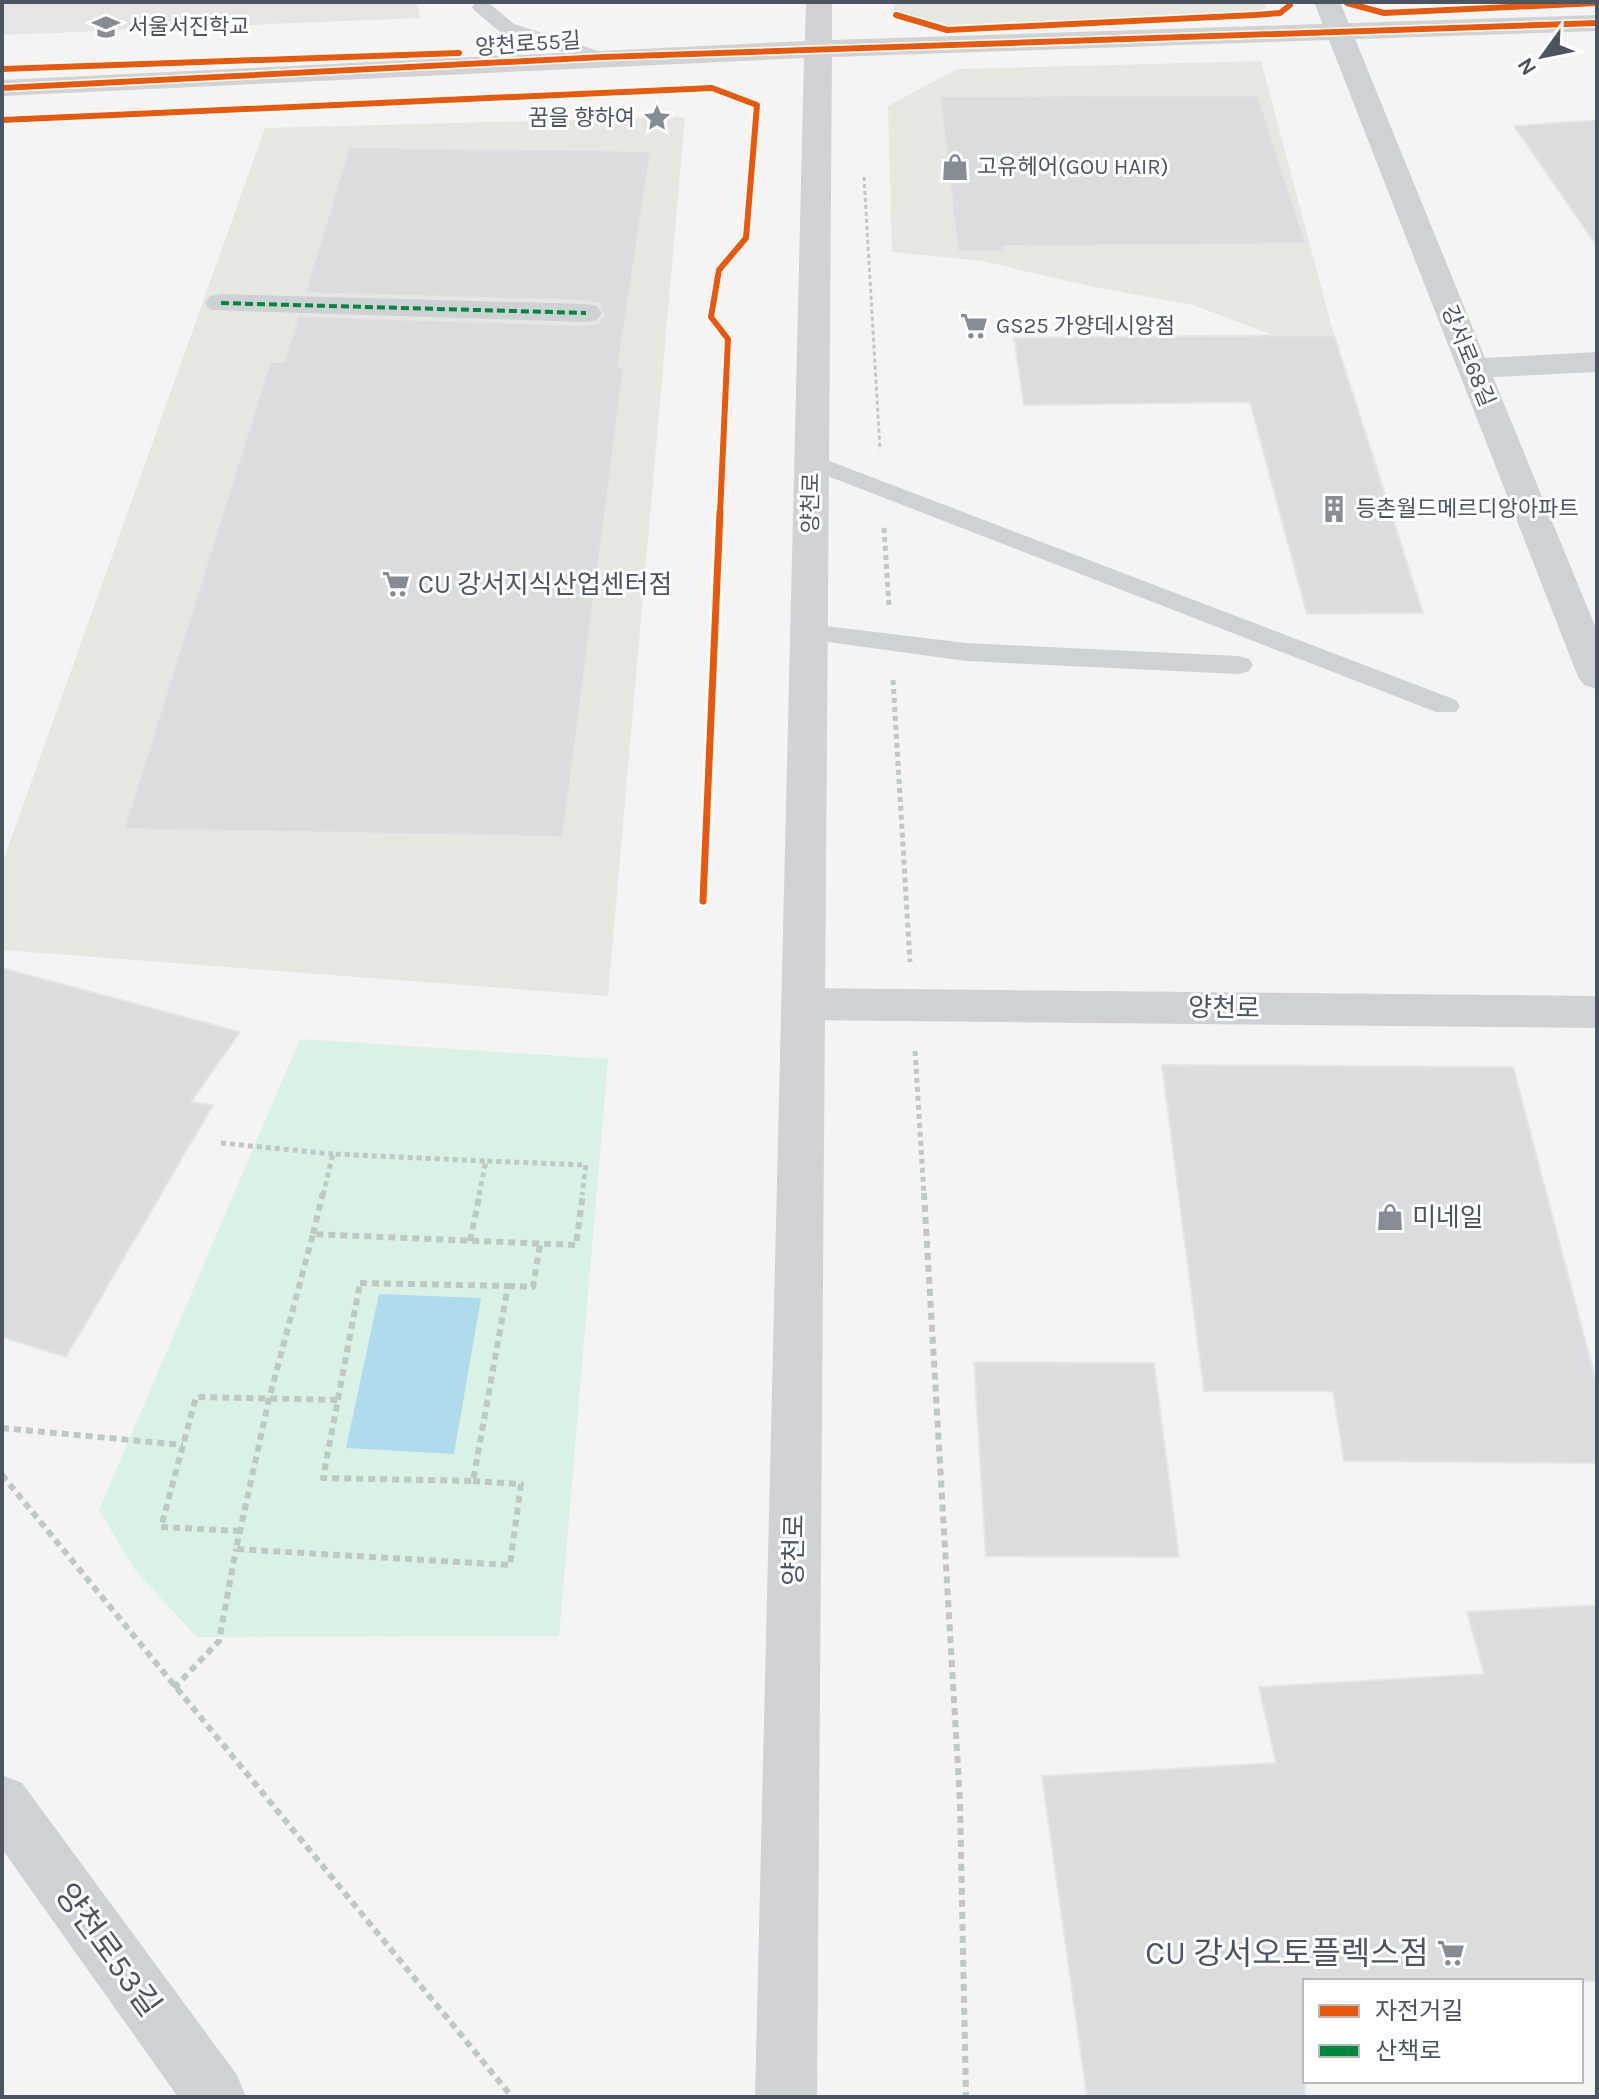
<svg xmlns="http://www.w3.org/2000/svg" width="1599" height="2099" viewBox="0 0 1599 2099" font-family="Karla,'Noto Sans KR',sans-serif">
	<style>
		.commercial { fill: #e7e7e2 }
		.education { fill: #e6e5e6 }
		.green { fill: #daf1e5 }
		.water { fill: #b0dbed }
		.building { fill: #dbdcde; stroke: #e5e5e6; stroke-width: 2 }
		.lines { fill: none; stroke-linecap: round; stroke-linejoin: round }
		.path-far2 { stroke: #bec8c5; stroke-width: 3; stroke-dasharray: 4 3; stroke-linecap: butt }
		.path-far1 { stroke: #bec8c5; stroke-width: 5; stroke-dasharray: 5 4; stroke-linecap: butt }
		.path { stroke: #bec8c5; stroke-width: 6; stroke-dasharray: 7 5; stroke-linecap: butt }
		.lane { fill: #cfd2d4; fill-rule: evenodd }
		.street { fill: #cfd2d4; fill-rule: evenodd }
		.secondary { fill: #d0d2d5; fill-rule: evenodd }
		.quiet { stroke: #00873e; stroke-width: 4; stroke-dasharray: 8 4; stroke-linecap: butt }
		.cycleway-far1-casing { stroke: #fff; stroke-width: 9 }
		.cycleway-casing { stroke: #fff; stroke-width: 12 }
		.cycleway-far1 { stroke: #e8590c; stroke-width: 6 }
		.cycleway { stroke: #e8590c; stroke-width: 7 }
		.labels { text-anchor: middle; dominant-baseline: central; stroke-width: 6; stroke-linejoin: round; paint-order: stroke }
		.far-poi-label { font-size: 22px; fill: #4b5460; stroke: #fff; text-anchor: start }
		.far-street-label { font-size: 22px; fill: #4b5460; stroke: #fff }
		.poi-label { font-size: 26px; fill: #4b5460; stroke: #fff; text-anchor: start }
		.street-label { font-size: 26px; fill: #4b5460; stroke: #fff }
		.near-street-label { font-size: 32px; fill: #4b5460; stroke: #fff }
		.near-poi-label { font-size: 32px; fill: #4b5460; stroke: #fff; text-anchor: end }
	</style>
	<rect width="100%" height="100%" fill="#f4f4f4"/>
	<path class="commercial" d="M894,2H1264L1266,8L1242,15L949,25L894,13Z
		M1261,61L1334,335L1278,337L1193,305L1094,287L982,261L892,252L888,106L957,69Z
		M685,117L608,996L2,950V864L265,128Z"/>
	<path class="education" d="M2,2H417L420,18L2,35Z"/>
	<path class="green" d="M300,1039L608,1059L559,1636L197,1637L135,1570L99,1510Z"/>
	<path class="water" d="M379,1294L481,1298L454,1454L346,1448Z"/>
	<path class="building" d="M1258,95L1306,244L1004,246L1005,252H958L940,96Z
		M1597,120V246L1514,126Z
		M349,147L651,151L618,367H624L563,837L124,829L270,362H284L298,316L586,325L598,323L604,315L599,304L586,301L305,293Z
		M1334,335L1423,613L1307,614L1250,402L1024,405L1014,338Z
		M2,968L240,1032L191,1102L213,1105L66,1357L2,1337Z
		M1162,1065L1513,1067L1597,1385V1463L1344,1461L1333,1391H1204Z
		M974,1362L1154,1363L1179,1557L986,1556Z
		M1597,1605V1981H1305V2097H1087L1042,1776L1276,1763L1259,1687L1484,1674L1467,1612Z"/>
	<g class="lines">
		<path class="path-far2" d="M864,177L880,450"/>
		<path class="path-far1" d="M884,528L889,606
			M893,680L910,962
			M915,1051L924,1195
			M221,1143L333,1154
			M323,1195L333,1154L486,1161
			M479,1195L486,1161L586,1165L582,1195"/>
		<path class="path" d="M924,1193L960,1802L966,2097
			M313,1234L323,1193
			M470,1241L480,1193
			M360,1283L508,1286L473,1481L323,1478Z
			M508,1286L533,1287L540,1245
			M2,1428L183,1445
			M2,1475L512,2097
			M473,1481L521,1484L510,1565L236,1549L269,1399L313,1234L576,1245L583,1193
			M240,1531L161,1527L196,1397L339,1400
			M174,1688L219,1641L236,1549"/>
		<path class="lane" d="M475,3H489L514,24L605,53L608,57L598,63L500,32L475,11L472,7Z
			M811,454L1456,700L1460,706L1456,712H1436L802,466L799,461Z
			M809,624L966,643L1239,656L1249,659L1253,665L1249,671L1239,674L966,661L799,638L796,632L799,626Z"/>
		<path class="street" d="M1314,2H1340L1485,358L1597,352V372L1493,377L1597,631V689L1584,685L1578,677Z
			M221,294L586,304L597,306L602,313L597,320L586,322L210,310L205,303L210,296Z
			M803,988L1597,996V1028L803,1020L788,1015L781,1004L788,993Z
			M2,1775L22,1783L237,2075L246,2097H178L2,1849Z"/>
		<path class="secondary" d="M806,2H832V40L1597,15V31L832,57L817,2097H755L804,58L2,96V80L805,41Z"/>
		<path class="quiet" d="M221,303L586,313"/>
		<g class="cycleway-far1-casing">
			<path id="cycleway-far1" d="M1347,3L1384,13L1597,3
				M896,15L947,30L1255,15L1280,13L1290,5
				M2,69L459,53
				M2,88L603,57L1597,23
				M2,120L712,88L757,105L746,238L719,270L711,317L728,339L720,514"/>
		</g>
		<g class="cycleway-casing">
			<path id="cycleway" d="M703,901L720,512"/>
		</g>
		<use href="#cycleway-far1" class="cycleway-far1"/>
		<use href="#cycleway" class="cycleway"/>
	</g>
	<defs>
		<g id="school-bare" transform="scale(2.16)"><path d="M0-5L7-2L0 1L-7-2ZM-4 1L0 2.5L4 1V4Q0 6-4 4Z" fill="#868c94" stroke="#fff" stroke-width="2.5" paint-order="stroke"/></g>
		<g id="sight-bare" transform="scale(2.16)"><path d="M0-6L1.8-2.2L6-1.7L2.9 1.2L3.7 5.4L0 3.3L-3.7 5.4L-2.9 1.2L-6-1.7L-1.8-2.2Z" fill="#868c94" stroke="#fff" stroke-width="2.5" paint-order="stroke"/></g>
		<g id="shop-bare" transform="scale(2.16)"><path d="M-5-2.5h2.3a2.7 3.5 0 0 1 5.4 0H5L5.5 6h-11ZM-1.5-2.5h3a1.5 2.3 0 0 0-3 0Z" fill="#868c94" stroke="#fff" stroke-width="2.5" paint-order="stroke"/></g>
		<g id="supermarket-bare" transform="scale(2.16)"><path d="M-6-5.5h2.5l.6 2H6L4.5 2H-2.5L-4.4-4H-6ZM-1.5 3.2a1.3 1.3 0 1 0 .1 0ZM3 3.2a1.3 1.3 0 1 0 .1 0Z" fill="#868c94" stroke="#fff" stroke-width="2.5" paint-order="stroke"/></g>
		<g id="building-bare" transform="scale(2.16)"><path d="M-4-6H4V6H1V3H-1V6H-4ZM-2.5-4.3h1.7v1.8h-1.7ZM.8-4.3h1.7v1.8H.8ZM-2.5-1h1.7V.8h-1.7ZM.8-1h1.7V.8H.8Z" fill="#868c94" stroke="#fff" stroke-width="2.5" paint-order="stroke"/></g>
	</defs>
	<g fill-rule="evenodd">
		<use href="#school-bare" x="106" y="27"/>
		<use href="#sight-bare" x="657" y="118"/>
		<use href="#shop-bare" x="955" y="167"/>
		<use href="#supermarket-bare" x="974" y="326"/>
		<use href="#building-bare" x="1334" y="509"/>
		<use href="#supermarket-bare" x="396" y="584"/>
		<use href="#shop-bare" x="1390" y="1217"/>
		<use href="#supermarket-bare" x="1451" y="1953"/>
	</g>
	<g class="labels">
		<g class="far-poi-label">
			<text x="128" y="27">서울서진학교</text>
			<text x="635" y="118" text-anchor="end">꿈을 향하여</text>
			<text x="977" y="167">고유헤어(GOU HAIR)</text>
			<text x="996" y="326">GS25 가양데시앙점</text>
			<text x="1356" y="509">등촌월드메르디앙아파트</text>
		</g>
		<g class="far-street-label">
			<text transform="translate(528 44) rotate(-4)">양천로55길</text>
			<text transform="translate(1468 356) rotate(68)">강서로68길</text>
			<text transform="translate(811 503) rotate(-89)">양천로</text>
		</g>
		<g class="poi-label">
			<text x="418" y="584">CU 강서지식산업센터점</text>
			<text x="1412" y="1217">미네일</text>
		</g>
		<g class="street-label">
			<text transform="translate(1224 1008) rotate(1)">양천로</text>
			<text transform="translate(794 1550) rotate(-89)">양천로</text>
		</g>
		<g class="near-street-label">
			<text transform="translate(108 1950) rotate(54)">양천로53길</text>
		</g>
		<g class="near-poi-label">
			<text x="1429" y="1953">CU 강서오토플렉스점</text>
		</g>
	</g>
	<rect width="1599" height="2099" fill="none" stroke="#4b5460" stroke-width="8"/>
	<rect x="1303" y="1979" width="280" height="104" fill="#ffffff" stroke="#b7bbbf" stroke-width="2"/>
	<rect x="1319" y="2005" width="40" height="12" fill="#e8590c" stroke="#b7bbbf" stroke-width="2"/>
	<text x="1375" y="2019" font-size="24" fill="#4b5460">자전거길</text>
	<rect x="1319" y="2045" width="40" height="12" fill="#00873e" stroke="#b7bbbf" stroke-width="2"/>
	<text x="1375" y="2059" font-size="24" fill="#4b5460">산책로</text>
	<g transform="translate(1543 56) rotate(237)" stroke="#ffffff" stroke-width="6" paint-order="stroke">
	<path d="M0-6L14 30L0 20L-14 30Z" fill="#4b5460"/>
	<text y="-12" font-size="22" font-weight="bold" text-anchor="middle" fill="#4b5460">N</text>
	</g>
</svg>
